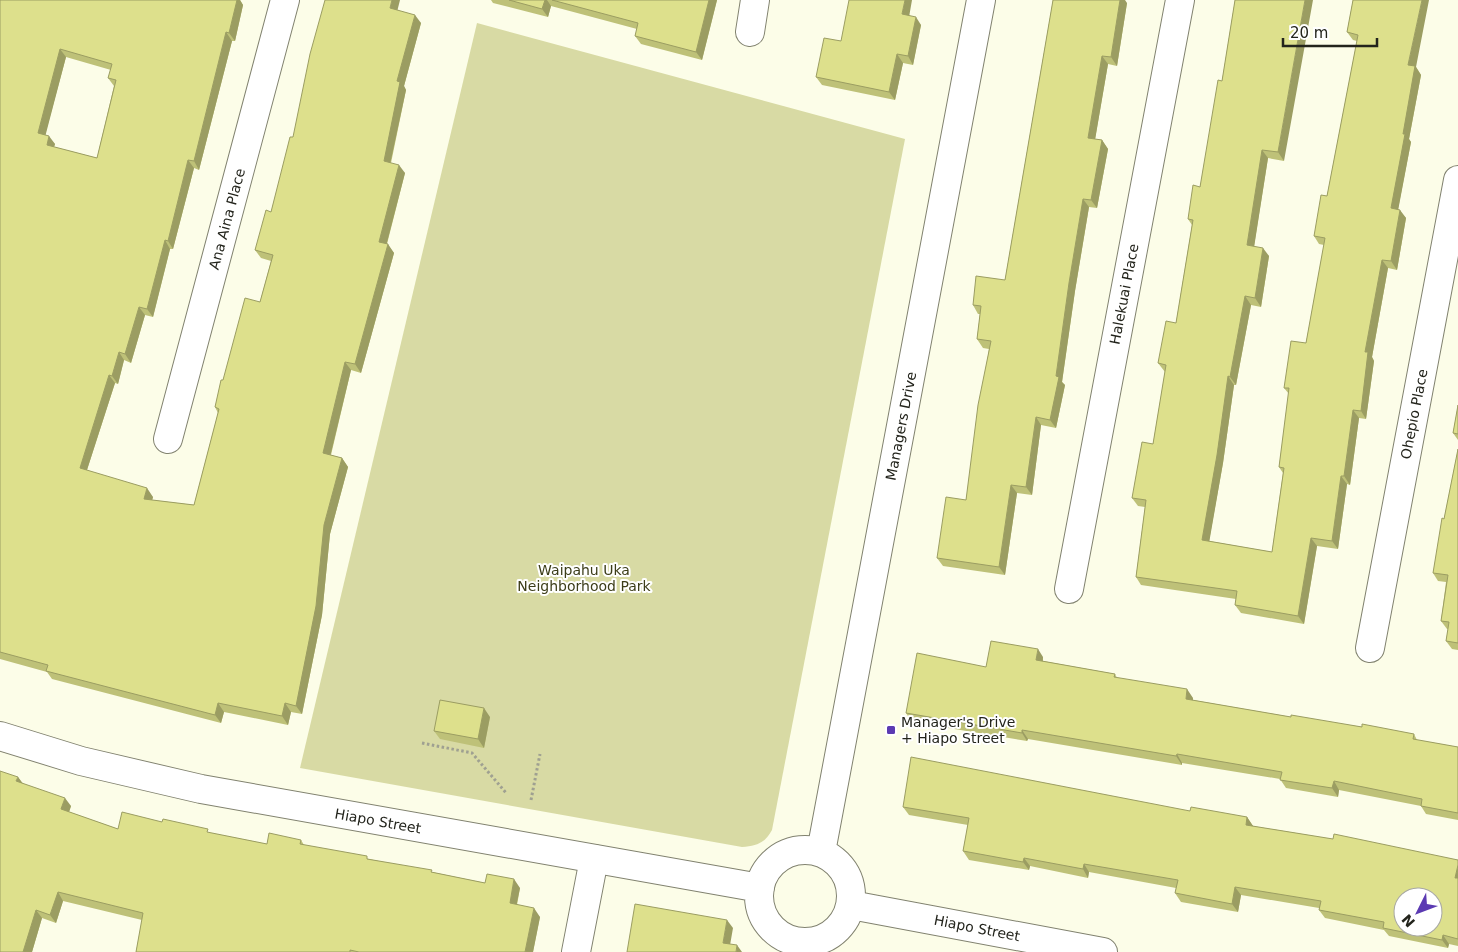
<svg xmlns="http://www.w3.org/2000/svg" width="1458" height="952" viewBox="0 0 1458 952" font-family="'DejaVu Sans',sans-serif">
	<style>
		.green { fill: #d8daa4 }
		.lines { fill: none; stroke-linecap: round; stroke-linejoin: round }
		.minor-casing { stroke: #81826f; stroke-width: 30 }
		.tertiary-casing { stroke: #81826f; stroke-width: 30 }
		.path { stroke: #9fa091; stroke-width: 3; stroke-dasharray: 2.5 2.5; stroke-linecap: butt }
		.minor { stroke: #fff; stroke-width: 28 }
		.tertiary { stroke: #fff; stroke-width: 28 }
		.wall { fill: #bec178; fill-rule: evenodd }
		.shaded-wall { fill: #9b9d62 }
		.building { fill: #dde08c; stroke: #9b9d62; fill-rule: evenodd }
		.poi-dot { fill: #5b3ab2; stroke: #fff; stroke-width: 2 }
		.labels { text-anchor: middle; dominant-baseline: central; stroke-width: 4; stroke-linejoin: round; paint-order: stroke }
		.street-label { font-size: 14px; fill: #23241c; stroke: #fff }
		.park-label { font-size: 14px; fill: #3c3d19; stroke: #fff }
		.poi-label { font-size: 14px; fill: #23241c; stroke: #fff; text-anchor: start }
	</style>
	<rect width="100%" height="100%" fill="#fcfde8"/>
	<path class="green" d="M477,23L905,139L772,830C765,843 757,846 742,847L300,768Z"/>
	<g class="lines">
		<g class="minor-casing">
			<path id="minor" d="M750,32L755,0
				M168,439L285,0
				M1069,589L1180,0
				M1370,648L1458,180
				M851,905L1103,952
				M576,952L594,859"/>
		</g>
		<g class="tertiary-casing">
			<path id="tertiary" d="M0,736L81,761L201,789L760,888
				M759 896a46 46 0 1 1 92 0a46 46 0 1 1-92 0Z
				M821,852L981,0"/>
		</g>
		<path class="path" d="M422,743L472,753L507,794
			M531,800L540,754"/>
		<use href="#minor" class="minor"/>
		<use href="#tertiary" class="tertiary"/>
	</g>
	<path class="wall" d="M0,0H240L243,5L235,41H232L199,170L194,168L173,249H170L153,317L145,315L131,363L124,360L118,384L115,383L87,470L153,497L152,500L194,505L218,413L215,407L223,380L260,302L271,261L261,258L255,250L271,212L293,137L398,10L421,23L404,86L406,90L391,163L405,173L387,244L394,253L361,373L351,370L331,455L342,458L348,467L330,534L322,615L302,714L291,712L288,725L224,712L221,723L52,679L47,672L0,659ZM66,57L111,70L108,78L114,86L97,158L54,147L55,144L45,135Z
		M491,0H717L702,60L641,44L635,36L637,29L551,6L548,17L493,3Z
		M1053,0L1127,3L1117,66L1108,64L1095,139L1102,140L1108,149L1097,208L1089,207L1075,291L1062,382L1065,385L1056,428L1041,425L1032,495L1017,493L1005,575L943,566L937,558L966,500L989,349L983,348L977,339L980,314H978L973,305L1005,280Z
		M1235,0L1284,161L1268,158L1254,246L1269,256L1261,307L1251,305L1236,385H1234L1223,463L1209,541L1272,552L1283,473L1279,467L1289,394L1284,388L1306,343L1324,245L1319,244L1314,236L1327,196L1357,41L1353,40L1347,32L1353,0L1416,67L1421,75L1409,139L1411,142L1398,209L1406,218L1397,270L1388,268L1372,357L1374,361L1366,419L1359,418L1350,485L1347,484L1338,549L1317,546L1304,624L1241,613L1235,605L1236,599L1141,585L1136,577L1145,507L1138,506L1132,498L1153,444L1165,372L1158,363L1176,323L1192,225L1188,219L1200,187L1222,81Z
		M909,16L921,25L913,65L903,63L895,100L822,85L816,77L841,41Z
		M1458,405V440L1453,433Z
		M1458,449V650L1452,649L1446,641L1448,629H1447L1441,621L1446,582L1438,581L1433,573L1444,519Z
		M1043,657V661L1115,674L1117,678L1193,698V700L1291,717L1414,734L1417,740L1458,747V820L1426,814L1421,806L1339,790L1338,797L1286,788L1280,779L1182,763V765L1028,739L1027,741L912,722L906,713L986,667Z
		M490,717L484,748L440,739L434,731Z
		M18,777L22,783L71,806L69,812L118,829L211,833L267,844L301,840L304,845L369,859L485,883L520,888L517,905L540,917L533,952H136L142,920L63,901L56,923L42,918L32,952H0Z
		M903,807L1190,811L1247,817L1253,826L1458,860V946L1449,944L1448,948L1389,936L1384,930L1325,918L1319,910V908L1241,895L1238,912L1181,902L1175,893L1176,888L1089,872L1088,878L1030,866L1029,870L969,860L963,851L968,825L909,815Z"/>
	<path class="shaded-wall" d="M237,0H240L243,5L235,41L229,33Z
		M392,0H400L396,16L390,8Z
		M545,0H547L551,6L548,17L542,9Z
		M709,0H717L702,60L696,52Z
		M905,0H912L908,23L902,14Z
		M1120,0H1125L1127,3L1117,66L1111,57Z
		M1305,0H1313L1284,161L1278,152Z
		M1422,0H1429L1416,67L1421,75L1409,139L1411,142L1397,216L1391,208L1408,65Z
		M415,15L421,23L404,86L406,90L389,169L384,161L397,81Z
		M916,17L921,25L913,65L908,56Z
		M226,32L232,41L199,170L194,161Z
		M60,49L66,57L44,141L38,133Z
		M897,54L903,63L895,100L889,92Z
		M1102,56L1108,64L1094,146L1088,138Z
		M49,136L55,144L52,153L47,145Z
		M1102,140L1108,149L1097,208L1091,200Z
		M1262,150L1268,158L1253,254L1247,245Z
		M188,160L194,168L173,249L168,241Z
		M399,165L405,173L385,250L379,242Z
		M1083,199L1089,207L1075,291L1062,382L1065,385L1056,428L1050,420L1069,283Z
		M1400,210L1406,218L1397,270L1391,261Z
		M165,240L170,249L153,317L147,309Z
		M388,244L394,253L361,373L355,364Z
		M1263,248L1269,256L1261,307L1255,298Z
		M1382,260L1388,268L1372,357L1374,361L1366,419L1361,411L1365,352Z
		M1245,296L1251,305L1236,385L1230,377Z
		M139,307L145,315L131,363L125,354Z
		M119,352L124,360L118,384L112,376Z
		M345,362L351,370L329,461L323,453Z
		M109,375L115,383L85,476L80,468Z
		M1228,376L1234,385L1223,463L1208,549L1202,540Z
		M1353,410L1359,418L1350,485L1344,476Z
		M1036,417L1041,425L1032,495L1026,487Z
		M342,458L348,467L330,534L322,615L302,714L296,706L324,525Z
		M1341,476L1347,484L1338,549L1332,541Z
		M1011,485L1017,493L1005,575L999,567Z
		M147,488L153,497L150,508L144,499Z
		M1311,538L1317,546L1304,624L1298,616Z
		M1038,649L1043,657L1042,668L1036,660Z
		M1187,689L1193,698L1192,707L1186,699Z
		M218,703L224,712L221,723L215,715Z
		M285,703L291,712L288,725L282,716Z
		M484,708L490,717L484,748L478,739Z
		M1022,730L1028,739L1027,741L1022,733Z
		M1177,754L1182,763V765L1176,756Z
		M18,777L24,785L16,781Z
		M1334,781L1339,790L1338,797L1332,788Z
		M65,798L71,806L67,818L61,809Z
		M1247,817L1253,826L1252,833L1246,825Z
		M1024,858L1030,866L1029,870L1023,862Z
		M1084,864L1089,872L1088,878L1083,869Z
		M1458,865V882L1455,878Z
		M514,879L520,888L515,912L510,903Z
		M1235,887L1241,895L1238,912L1232,904Z
		M58,892L63,901L56,923L50,915Z
		M534,908L540,917L533,952H525Z
		M36,910L42,918L32,952H23Z
		M727,920L733,928L729,951L723,943Z
		M1443,935L1449,944L1448,948L1442,940Z
		M737,945L742,952H736Z"/>
	<path class="building" d="M0,0H237L229,33L226,32L194,161L188,160L168,241L165,240L147,309L139,307L125,354L119,352L112,376L109,375L80,468L147,488L144,499L194,505L219,409L215,407L221,380H223L245,298L260,302L273,255L255,250L266,210L271,212L290,137H293L310,54L325,0H392L390,8L415,15L397,81L400,82L384,161L399,165L379,242L388,244L355,364L345,362L323,453L342,458L324,525L316,606L296,706L285,703L282,716L218,703L215,715L46,671L48,665L0,652ZM60,49L112,64L108,78L116,80L97,158L47,145L49,136L38,133Z
		M509,0H545L542,9Z
		M552,0H709L696,52L635,36L638,23Z
		M849,0H905L902,14L916,17L908,56L897,54L889,92L816,77L824,38L841,41Z
		M1053,0H1120L1111,57L1102,56L1088,138L1102,140L1091,200L1083,199L1069,283L1056,376L1059,377L1050,420L1036,417L1026,487L1011,485L999,567L937,558L946,497L966,500L978,405L991,341L977,339L981,306L973,305L976,276L1005,280Z
		M1235,0H1305L1278,152L1262,150L1247,245L1263,248L1255,298L1245,296L1230,377L1228,376L1217,455L1202,540L1272,552L1284,468L1279,467L1289,388H1284L1291,341L1306,343L1325,238L1314,236L1321,195L1327,196L1358,35L1347,32L1353,0H1422L1408,65L1415,66L1403,134H1405L1391,208L1400,210L1391,261L1382,260L1365,352H1368L1361,411L1353,410L1344,476H1341L1332,541L1311,538L1298,616L1235,605L1237,591L1136,577L1146,500L1132,498L1142,442L1153,444L1166,365L1158,363L1166,321L1176,323L1193,220L1188,219L1193,185L1200,187L1218,80L1222,81Z
		M1458,405V434L1453,433Z
		M1458,449V643L1446,641L1449,622L1441,621L1448,575L1433,573L1442,518L1444,519Z
		M991,641L1038,649L1036,660L1115,674L1114,677L1187,689L1186,699L1291,717V715L1362,727V724L1414,734L1413,739L1458,747V813L1421,806L1422,799L1334,781L1332,788L1280,780L1282,772L1177,754L1176,756L1022,730V733L906,713L917,653L986,667Z
		M440,700L484,708L478,739L434,731Z
		M911,757L1190,811L1191,807L1247,817L1246,825L1333,839L1334,834L1458,860V865L1455,878H1458V939L1443,935L1442,940L1383,928L1384,922L1319,910L1321,901L1235,887L1232,904L1175,893L1178,880L1084,864L1083,869L1024,858L1023,862L963,851L969,818L903,807ZM1403,897H1433V927H1403Z
		M0,771L18,777L16,781L65,798L61,809L118,829L122,812L162,822L163,819L208,829L207,832L267,844L269,833L301,840L300,844L367,856V859L432,870L431,872L485,883L487,874L514,879L510,903L534,908L525,952H359L350,950V952H136L143,913L58,892L50,915L36,910L23,952H0Z
		M635,904L727,920L723,943L737,945L736,952H627Z"/>
	<rect class="poi-dot" x="886" y="725" width="10" height="10" rx="2.5"/>
	<g class="labels">
		<g class="street-label">
			<text transform="translate(227 219) rotate(-75)">Ana Aina Place</text>
			<text transform="translate(1124 294) rotate(-79)">Halekuai Place</text>
			<text transform="translate(1414 414) rotate(-79)">Ohepio Place</text>
			<text transform="translate(901 426) rotate(-79)">Managers Drive</text>
			<text transform="translate(378 821) rotate(10)">Hiapo Street</text>
			<text transform="translate(977 928) rotate(11)">Hiapo Street</text>
		</g>
		<g class="park-label">
			<text x="584" y="570">Waipahu Uka<tspan x="584" dy="16">Neighborhood Park</tspan></text>
		</g>
		<g class="poi-label">
			<text x="901" y="722">Manager's Drive<tspan x="901" dy="16">+ Hiapo Street</tspan></text>
		</g>
	</g>
	<g transform="translate(1418 912) rotate(228)"><circle r="24" fill="#ffffff" stroke="#a7a7a4"/>
	<path d="M0-4L9 19L0 12L-9 19Z" fill="#5b3ab2"/>
	<text y="-8" font-size="14" font-weight="bold" text-anchor="middle" fill="#23241c">N</text>
	</g>
	<path d="M1283 38v8h94v-8" fill="none" stroke="#23241c" stroke-width="2.5"/>
	<text x="1290" y="38" font-size="15" fill="#23241c" stroke="#ffffff" stroke-width="4" paint-order="stroke">20 m</text>
</svg>
